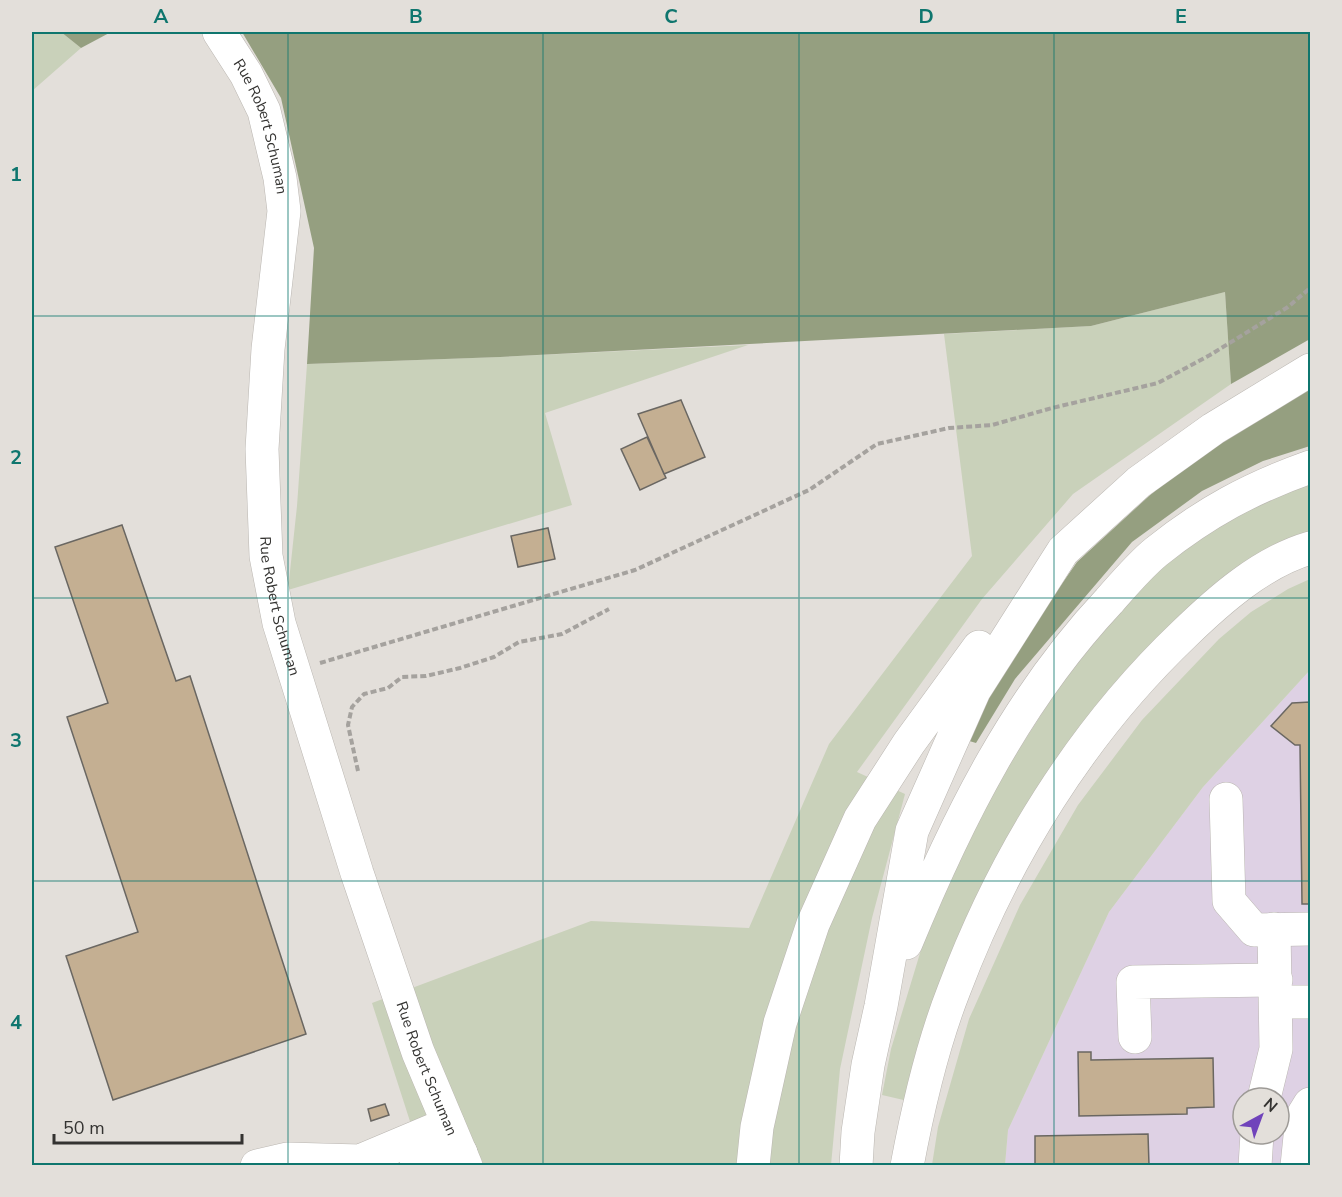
<svg xmlns="http://www.w3.org/2000/svg" width="1342" height="1197" viewBox="0 0 1342 1197" font-family="'Nunito Sans',sans-serif">
	<style>
		.commercial { fill: #ded1e4; fill-rule: evenodd }
		.green { fill: #c9d1ba }
		.forest { fill: #959f80 }
		.building { fill: #c4af92; stroke: #6a6762; stroke-width: 1.5 }
		.lines { fill: none; stroke-linecap: round; stroke-linejoin: round }
		.minor-casing { stroke: #bab6b1; stroke-width: 34 }
		.highway-casing { stroke: #bab6b1; stroke-width: 34 }
		.path { stroke: #a5a29e; stroke-width: 4; stroke-dasharray: 6 3; stroke-linecap: butt }
		.minor { stroke: #fff; stroke-width: 33 }
		.highway { stroke: #fff; stroke-width: 33 }
		.grid { fill: none; stroke: #0f766e; stroke-width: 1.5; stroke-opacity: 0.55 }
		.labels { text-anchor: middle; dominant-baseline: central; stroke-width: 4.5; stroke-linejoin: round; paint-order: stroke }
		.street-label { font-size: 15px; fill: #343331; stroke: #e3dfda }
		.neatline { fill: none; stroke: #0f766e; stroke-width: 2 }
		.grid-label { font-size: 20px; text-anchor: middle; font-weight: bold; fill: #0f766e }
	</style>
	<rect width="100%" height="100%" fill="#e3dfda"/>
	<path class="commercial" d="M1310,670V1165L1005,1166L1008,1130L1109,912L1203,787ZM1243,1098H1279V1134H1243Z"/>
	<path class="green" d="M32,32H61L81,48L32,91Z
		M1225,292L1231,384L1073,494L982,599L857,772L905,794L872,918L840,1069L831,1165H424L372,1003L591,921L749,928L829,744L972,556L944,334L1091,326Z
		M748,345L545,413L572,505L288,590L297,506L307,364L500,357Z
		M1310,483V536L1176,626L1081,725L1011,832L908,1101L882,1095L891,1049L937,897L993,790L1059,687L1132,590L1213,525Z
		M1310,579V670L1203,787L1109,912L1008,1130L1005,1165H932L938,1127L969,1019L1020,905L1078,805L1142,720L1219,639L1251,612L1288,589Z"/>
	<path class="forest" d="M61,32H111L81,48Z
		M242,32H1310V339L1231,384L1225,292L1091,326L500,357L307,364L314,248L281,98Z
		M1310,383V446L1263,461L1202,491L1132,542L1015,679L976,743L966,740L1009,660L1077,562L1149,496L1207,448Z"/>
	<path class="building" d="M681,400L705,457L664,474L638,414Z
		M647,437L666,478L640,490L621,449Z
		M122,525L176,681L190,676L306,1034L113,1100L66,956L138,932L67,717L108,703L55,547Z
		M548,528L555,559L518,567L511,536Z
		M1310,702V904H1302L1300,745H1295L1271,726L1292,703Z
		M1078,1052H1091V1060L1213,1058L1214,1107L1187,1108V1114L1079,1116Z
		M385,1104L389,1115L371,1121L368,1109Z
		M1148,1134L1149,1165L1199,1164V1166H1035V1136Z"/>
	<g class="lines">
		<g class="minor-casing">
			<g id="minor">
				<path id="s1" d="M219,32L246,74L264,111L280,178L284,211L268,349L262,449L266,556L279,623L357,873L418,1052L466,1166"/>
				<path d="M1226,799L1229,901L1254,930L1310,929"/>
				<path d="M1276,1002H1310"/>
				<path d="M1135,1037L1133,982L1276,980"/>
				<path d="M1264,1098L1276,1049L1274,929"/>
				<path d="M257,1166L287,1159L360,1161L448,1124"/>
				<path d="M416,1166L461,1153"/>
				<path d="M1255,1166L1257,1134"/>
				<path d="M1297,1166L1302,1117L1310,1104"/>
			</g>
		</g>
		<g class="highway-casing">
			<path id="highway" d="M906,943C957,819 1017,699 1109,601C1124,584 1139,566 1156,552C1206,512 1251,488 1310,467
				M753,1166L757,1127L780,1023L813,924L860,819L909,743L979,647
				M856,1166L858,1132L868,1065L881,1006L912,831L974,691L1063,551L1139,482L1213,429L1310,370
				M907,1166C918,1107 932,1046 954,990C1004,857 1081,732 1184,634C1219,600 1262,562 1310,548"/>
		</g>
		<path class="path" d="M320,663L635,570L809,490L877,444L949,428L992,425L1052,408L1158,383L1210,355L1288,307L1310,288
			M358,771L348,725L352,707L364,694L388,688L402,677L426,676L460,668L494,657L519,642L562,634L609,609"/>
		<use href="#minor" class="minor"/>
		<use href="#highway" class="highway"/>
	</g>
	<path class="grid" d="M288,32V1166M543,32V1166M799,32V1166M1054,32V1166M32,316H1310M32,598H1310M32,881H1310"/>
	<g class="labels">
		<g class="street-label">
			<text stroke="none"><textPath href="#s1" startOffset="105">Rue Robert Schuman</textPath></text>
			<text stroke="none"><textPath href="#s1" startOffset="591">Rue Robert Schuman</textPath></text>
			<text stroke="none"><textPath href="#s1" startOffset="1077">Rue Robert Schuman</textPath></text>
		</g>
	</g>
	<rect width="1342" height="1197" fill="none" stroke="#e3dfda" stroke-width="66"/>
	<g transform="translate(1261 1116) rotate(41)"><circle r="28" fill="#e3dfda" stroke="#9d9a96" stroke-width="1.5"/>
	<path d="M0-4.5L10 22L0 15L-10 22Z" fill="#7043bb"/>
	<text y="-9" font-size="16" font-weight="bold" text-anchor="middle" fill="#343331">N</text>
	</g>
	<path d="M54 1134v9h188v-9" fill="none" stroke="#343331" stroke-width="3"/>
	<text x="63" y="1134" font-size="18" fill="#343331" stroke="#e3dfda" stroke-width="4.5" paint-order="stroke">50 m</text>
	<rect x="33" y="33" width="1276" height="1131" class="neatline"/>
	<g class="grid-label">
		<text x="161" y="23">A</text>
		<text x="416" y="23">B</text>
		<text x="671" y="23">C</text>
		<text x="926" y="23">D</text>
		<text x="1181" y="23">E</text>
		<text x="16" y="181">1</text>
		<text x="16" y="464">2</text>
		<text x="16" y="747">3</text>
		<text x="16" y="1029">4</text>
	</g>
</svg>
